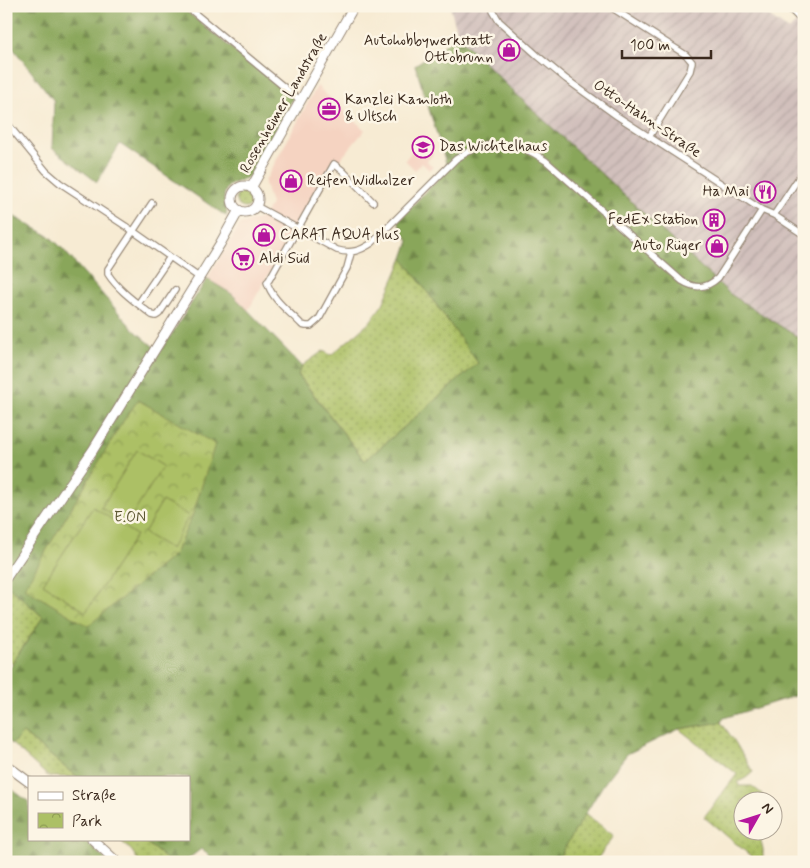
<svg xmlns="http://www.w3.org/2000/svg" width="810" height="868" viewBox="0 0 810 868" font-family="Mynerve,sans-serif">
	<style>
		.built { fill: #f5d3c1 }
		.industrial { fill: url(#industrial-furrows) }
		.grass { fill: url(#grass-dots); stroke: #747542 }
		.forest { fill: url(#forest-firs); stroke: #62683c }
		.park { fill: url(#park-crowns); stroke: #747542 }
		.pitch { fill: #acc065; stroke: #747542 }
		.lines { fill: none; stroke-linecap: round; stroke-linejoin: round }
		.street-casing { stroke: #998a78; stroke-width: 8 }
		.secondary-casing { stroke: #998a78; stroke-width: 11 }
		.street { stroke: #fff; stroke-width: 5.5 }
		.secondary { stroke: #fff; stroke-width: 9 }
		.labels { text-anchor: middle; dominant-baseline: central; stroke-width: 5; stroke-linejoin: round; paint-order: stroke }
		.poi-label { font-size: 15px; fill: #3b2a1e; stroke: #fcf5e5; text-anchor: start }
		.street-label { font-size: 15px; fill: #3b2a1e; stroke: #fcf5e5 }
		.park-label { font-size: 15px; fill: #5d5733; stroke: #fcf5e5 }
	</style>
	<defs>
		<pattern id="industrial-furrows" width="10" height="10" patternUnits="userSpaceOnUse" patternTransform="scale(1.25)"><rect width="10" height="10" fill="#d1c0bc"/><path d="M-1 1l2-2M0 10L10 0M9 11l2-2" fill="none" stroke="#b4a5a1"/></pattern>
		<pattern id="grass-dots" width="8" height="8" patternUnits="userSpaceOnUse" patternTransform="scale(1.25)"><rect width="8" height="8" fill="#acc065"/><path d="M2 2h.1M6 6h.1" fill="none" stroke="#8d9c53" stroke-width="1.8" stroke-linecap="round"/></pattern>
		<pattern id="forest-firs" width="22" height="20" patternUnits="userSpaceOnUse" patternTransform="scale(1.25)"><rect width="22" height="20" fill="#89a65a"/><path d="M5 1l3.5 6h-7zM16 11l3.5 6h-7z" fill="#71874a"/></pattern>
		<pattern id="park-crowns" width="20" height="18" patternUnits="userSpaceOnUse" patternTransform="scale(1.25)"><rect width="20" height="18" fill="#acc065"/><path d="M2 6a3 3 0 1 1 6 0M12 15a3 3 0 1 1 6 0" fill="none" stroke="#8d9c53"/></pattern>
	</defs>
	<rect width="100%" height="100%" fill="#fcf5e5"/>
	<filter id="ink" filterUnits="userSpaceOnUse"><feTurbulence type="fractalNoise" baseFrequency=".02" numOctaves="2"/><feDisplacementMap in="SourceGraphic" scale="10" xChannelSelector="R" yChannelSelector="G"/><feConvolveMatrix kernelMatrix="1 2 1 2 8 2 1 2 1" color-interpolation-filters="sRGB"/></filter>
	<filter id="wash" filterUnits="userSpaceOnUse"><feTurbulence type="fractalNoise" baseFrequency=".0096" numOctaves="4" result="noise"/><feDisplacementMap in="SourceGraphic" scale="20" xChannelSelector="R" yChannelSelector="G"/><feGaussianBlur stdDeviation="1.12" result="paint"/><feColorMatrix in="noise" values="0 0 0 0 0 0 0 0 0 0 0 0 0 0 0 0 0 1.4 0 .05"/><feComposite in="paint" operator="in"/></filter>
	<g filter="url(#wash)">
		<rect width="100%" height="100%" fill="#f7ebd3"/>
		<path class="built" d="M317,86L365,130L339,161L334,157L248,311L232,294L207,279L240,224L262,218L271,204L265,184V181Z
			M422,138L428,139L433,155L427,161L433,167L429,170L422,163L415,170L405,160Z"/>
		<path class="industrial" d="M450,6H754L789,30L798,21L804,27V341L730,294L514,92L458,36Z"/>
		<path class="grass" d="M236 199a9 9 0 1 1 18 0a9 9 0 1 1-18 0Z
			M403,258L478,363L365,461L298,374L302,366L323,351L331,355L369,323L383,304Z
			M8,586L43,617L12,663L6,659V589Z
			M721,722L735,742L753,772L746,778L738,782L739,786H752L762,794L765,800H742V830L767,831L764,832L761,842L763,849V859L758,862L704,817L737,774L679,729Z
			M23,733L77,777H49L12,744Z
			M585,813L614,836L595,862H556Z
			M119,839H142L170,862H139L132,851Z"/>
		<path class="forest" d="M6,6H180L293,98L250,175C240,184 224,180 224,199C225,205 228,209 226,216L120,144L97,182L52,148L54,101L6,39Z
			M458,36L514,92L730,294L804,341V693L724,718L721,722L679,729L627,754L603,785L556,862H217L201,849L184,862H170L142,839H189V777H77L23,733L12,744L6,739V673L43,617L6,584V212L49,236L61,247L133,329L160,352L207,279L232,294L302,366L298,375L365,461L478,363L403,258L409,241L402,231L398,220L448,169L415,65Z
			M6,785L29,802V839H83L108,862H6Z"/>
		<path class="park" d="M138,400L215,444L193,514L175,554L88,626L24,588L120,426Z"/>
		<path class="pitch" d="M137,450L163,466L127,524L101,508Z
			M162,501L189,516L171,549L144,533Z
			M93,507L136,535L86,612L43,584Z"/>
	</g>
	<g filter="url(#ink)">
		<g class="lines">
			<g class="street-casing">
				<path id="street" d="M186,6L301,101
					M494,6L493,11L499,21L538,56L566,79L617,116L762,210L774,215L804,235
					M609,6L686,55L692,62L690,71L649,137
					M787,6L804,23
					M6,122L46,171L60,183L133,231L200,278
					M152,203L108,269V274C118,290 137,303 152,315L156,316L159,314L175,290
					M256,206L337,250C351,254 360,251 372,243L456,159C487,138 516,140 546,161L682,281C695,289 706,289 718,278L762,210
					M774,215L804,170
					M351,253L347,268L319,319L311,326H306L302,325C290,312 272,300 267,282L269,280L334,164L342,170L373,202
					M138,304L170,257"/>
			</g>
			<g class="secondary-casing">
				<path id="secondary" d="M232 199a13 13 0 1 1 26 0a13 13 0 1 1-26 0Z
					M251,188L354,6
					M6,578L93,450L220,244L239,210
					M6,765L29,782
					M92,839L117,862"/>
			</g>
			<use href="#street" class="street"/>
			<use href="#secondary" class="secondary"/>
		</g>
	</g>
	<defs>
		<g id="shop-ring" transform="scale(1.125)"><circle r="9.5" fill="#fcf5e5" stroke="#b5179e" stroke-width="1.5"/><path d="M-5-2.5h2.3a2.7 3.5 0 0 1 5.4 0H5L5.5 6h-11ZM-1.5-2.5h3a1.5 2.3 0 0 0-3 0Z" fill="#b5179e"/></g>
		<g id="office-ring" transform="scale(1.125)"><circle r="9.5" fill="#fcf5e5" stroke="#b5179e" stroke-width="1.5"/><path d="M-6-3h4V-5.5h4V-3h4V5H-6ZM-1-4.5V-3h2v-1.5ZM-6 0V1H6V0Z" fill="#b5179e"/></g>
		<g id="school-ring" transform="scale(1.125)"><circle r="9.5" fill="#fcf5e5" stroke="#b5179e" stroke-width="1.5"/><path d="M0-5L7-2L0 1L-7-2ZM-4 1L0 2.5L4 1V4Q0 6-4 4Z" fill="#b5179e"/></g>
		<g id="restaurant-ring" transform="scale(1.125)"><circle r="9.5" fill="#fcf5e5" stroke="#b5179e" stroke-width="1.5"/><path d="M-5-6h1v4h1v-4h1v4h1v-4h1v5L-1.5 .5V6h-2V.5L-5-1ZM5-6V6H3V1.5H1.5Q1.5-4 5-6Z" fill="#b5179e"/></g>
		<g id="building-ring" transform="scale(1.125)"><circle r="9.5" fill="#fcf5e5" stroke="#b5179e" stroke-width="1.5"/><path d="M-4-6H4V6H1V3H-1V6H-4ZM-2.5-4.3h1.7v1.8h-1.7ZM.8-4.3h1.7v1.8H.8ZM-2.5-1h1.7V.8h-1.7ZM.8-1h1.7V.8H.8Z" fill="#b5179e"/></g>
		<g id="supermarket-ring" transform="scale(1.125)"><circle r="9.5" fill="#fcf5e5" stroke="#b5179e" stroke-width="1.5"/><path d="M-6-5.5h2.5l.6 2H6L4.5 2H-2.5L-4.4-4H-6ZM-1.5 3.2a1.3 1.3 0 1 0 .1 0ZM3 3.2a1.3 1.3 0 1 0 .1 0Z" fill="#b5179e"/></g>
	</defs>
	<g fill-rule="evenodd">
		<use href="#shop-ring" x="509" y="50"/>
		<use href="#office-ring" x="329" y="109"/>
		<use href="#school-ring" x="423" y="147"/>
		<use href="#shop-ring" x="291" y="181"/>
		<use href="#restaurant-ring" x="765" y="192"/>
		<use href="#building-ring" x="714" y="220"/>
		<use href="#shop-ring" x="264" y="235"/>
		<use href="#shop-ring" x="717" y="246"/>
		<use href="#supermarket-ring" x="243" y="259"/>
	</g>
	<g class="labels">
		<g class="poi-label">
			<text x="493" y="41" text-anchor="end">Autohobbywerkstatt<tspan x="493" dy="17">Ottobrunn</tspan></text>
			<text x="345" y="100">Kanzlei Kamloth<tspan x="345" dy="17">&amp; Ultsch</tspan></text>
			<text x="439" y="147">Das Wichtelhaus</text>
			<text x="307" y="181">Reifen Widholzer</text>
			<text x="749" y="192" text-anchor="end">Ha Mai</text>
			<text x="698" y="220" text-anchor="end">FedEx Station</text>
			<text x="280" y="235">CARAT AQUA plus</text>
			<text x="701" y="246" text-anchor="end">Auto Rüger</text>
			<text x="259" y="259">Aldi Süd</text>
		</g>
		<g class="street-label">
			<text transform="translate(284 103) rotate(-60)">Rosenheimer Landstraße</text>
			<text transform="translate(647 119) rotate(34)">Otto-Hahn-Straße</text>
		</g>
		<g class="park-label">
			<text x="130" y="518">E.ON</text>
		</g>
	</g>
	<rect width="810" height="868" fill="none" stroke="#fcf5e5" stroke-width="25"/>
	<rect x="28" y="776" width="162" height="65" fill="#fcf5e5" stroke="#afa495"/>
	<rect x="38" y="792" width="25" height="8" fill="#ffffff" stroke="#afa495"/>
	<text x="72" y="800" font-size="15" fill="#3b2a1e">Straße</text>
	<rect x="38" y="813" width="25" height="15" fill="url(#park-crowns)" stroke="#afa495"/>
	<text x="72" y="826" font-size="15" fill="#3b2a1e">Park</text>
	<g transform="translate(758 816) rotate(51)"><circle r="24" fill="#fcf5e5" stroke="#afa495"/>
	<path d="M0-4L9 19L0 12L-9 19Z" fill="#b5179e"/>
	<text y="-8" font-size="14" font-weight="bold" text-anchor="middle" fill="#3b2a1e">N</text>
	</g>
	<path d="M622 50v8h89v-8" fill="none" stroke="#3b2a1e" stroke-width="2.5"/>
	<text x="630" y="50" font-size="15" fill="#3b2a1e" stroke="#fcf5e5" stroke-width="4" paint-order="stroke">100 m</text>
</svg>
